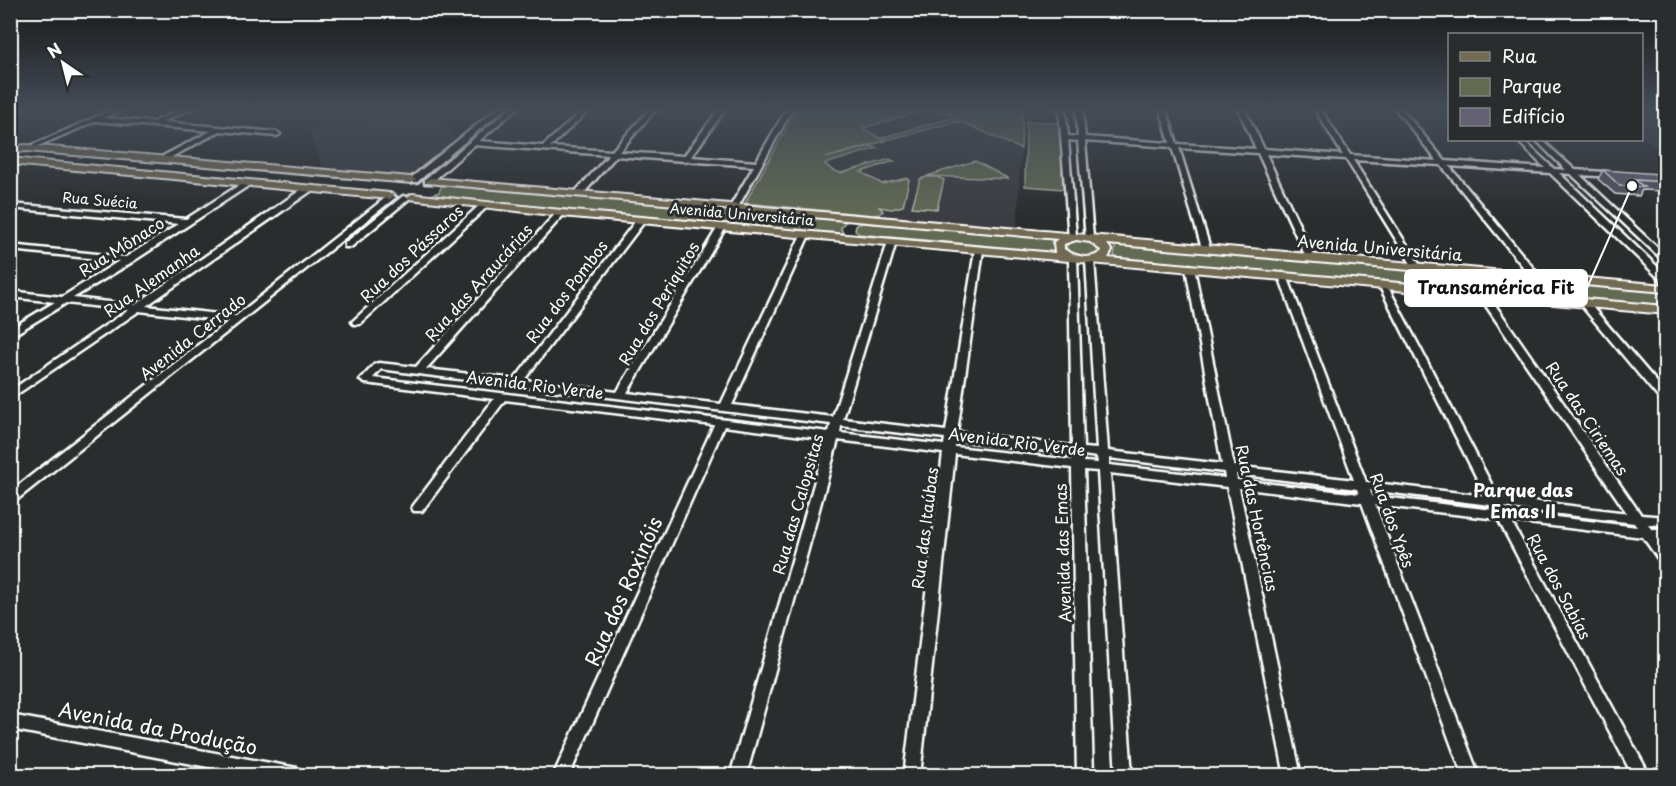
<svg xmlns="http://www.w3.org/2000/svg" width="1676" height="786" viewBox="0 0 1676 786" font-family="'Playpen Sans',sans-serif">
	<style>
		.built { fill: #3b3c42 }
		.green { fill: #626b52; stroke: #b0b5a8; stroke-width: 1.5 }
		.lines { fill: none; stroke-linecap: round; stroke-linejoin: round }
		.minor-casing { stroke: #fff; stroke-width: 5 }
		.major-casing { stroke: #fff; stroke-width: 4 }
		.minor { fill: #2a2d2e; fill-rule: evenodd }
		.major { fill: #736b52; fill-rule: evenodd }
		.wall { fill: #545362; stroke: #fff; stroke-width: 1.5 }
		.building { fill: #626072; stroke: #fff; stroke-width: 1.5 }
		.labels { text-anchor: middle; dominant-baseline: central; stroke-width: 6; stroke-linejoin: round; paint-order: stroke }
		.far-street-label { font-size: 14px; fill: #fff; stroke: #2a2d2e }
		.street-label { font-size: 16px; fill: #fff; stroke: #2a2d2e }
		.neighbourhood-label { font-size: 18px; font-weight: bold; fill: #fff; stroke: #2a2d2e }
		.near-street-label { font-size: 20px; fill: #fff; stroke: #2a2d2e }
		.leader { fill: none; stroke: #fff; stroke-width: 2 }
		.callout-dot { fill: #fff; stroke: #2a2d2e; stroke-width: 2 }
		.callout { fill: #fff; stroke: #fff; stroke-width: 2 }
		.callout-label { font-size: 18px; text-anchor: middle; font-weight: bold; fill: #111 }
	</style>
	<rect width="100%" height="100%" fill="#2a2d2e"/>
	<filter id="ink" filterUnits="userSpaceOnUse"><feTurbulence type="fractalNoise" baseFrequency=".0167" numOctaves="2"/><feDisplacementMap in="SourceGraphic" scale="12" xChannelSelector="R" yChannelSelector="G"/><feConvolveMatrix kernelMatrix="1 2 1 2 8 2 1 2 1" color-interpolation-filters="sRGB"/></filter>
	<g filter="url(#ink)">
		<path class="built" d="M798,108H1023L1017,230L745,203Z
			M1642,108H1665V155L1642,136Z
			M430,109L458,142L415,177L323,169L309,131Z"/>
		<path class="green" d="M798,108H980L953,115L933,108L863,128L885,141L825,158L872,146L877,148L825,164L832,170L841,173L890,159L894,161L861,172L882,184L907,178L909,180L903,206L892,209L879,207L883,211L880,214L873,215L745,203Z
			M988,108H1023L1021,149L964,123L956,122L887,140L883,137Z
			M1026,121L1060,123L1063,189L1025,186Z
			M975,161L1009,179L927,176Z
			M926,177H937L944,180L937,209L912,207L920,179Z
			M442,185L852,219L844,223L841,228L843,234L425,197L439,192Z
			M863,223L1055,237L1051,242L1055,252L859,234L855,230L856,225Z
			M1080,240L1094,244L1098,252C1088,259 1075,257 1066,249L1068,243Z
			M1109,242L1660,290L1665,300V308L1114,258L1115,248Z"/>
		<g class="lines">
			<g class="minor-casing">
				<path id="minor" d="M116,108H124L104,118L153,122L185,108H193L161,122L277,132L280,134L277,136L220,131L166,160H163V156L211,131L96,121L31,149L26,148Z
					M498,108H505L417,182H411V178Z
					M511,108H517L479,141L543,146L585,108H591L550,147L612,151L651,108H657L619,152L684,156L720,108H726L691,157L756,162L787,108H793L738,207L734,209L730,207L754,166L616,156L582,195H579L575,193L576,191L609,155L474,145L431,183H425V179Z
					M1059,108H1065L1068,136L1078,137L1076,108H1082L1085,137L1170,143L1160,108H1166L1177,144L1256,149L1238,108H1244L1264,149L1343,155L1314,108H1320L1350,155L1437,161L1395,108H1401L1445,161L1545,168L1517,140H1523L1554,169L1566,170L1536,140H1542L1575,170L1618,173L1619,175L1615,177L1580,175L1666,256V263L1571,174L1559,173L1666,275V283L1663,282L1550,173L1449,166L1539,275L1540,277L1536,280L1533,279L1441,165L1353,160L1421,267L1417,270L1413,267L1346,159L1266,154L1314,257L1310,260L1306,257L1258,153L1179,148L1210,248L1206,251L1202,248L1172,147L1085,141L1093,238L1092,240H1086L1078,141L1068,140L1076,237L1072,239H1069Z
					M244,182L251,184L132,262L73,298L135,305L305,187H311V191L146,306L236,316L389,195L396,197L14,502L10,503V492L229,321L139,311L10,399V391L128,310L66,303L10,337V329L55,302L10,297V291L62,297L119,261L10,250V245L126,257L179,224L10,208V204L186,219Z
					M403,196L410,198L351,247H345V243Z
					M482,203H485L489,205L360,324H354L352,322L354,320Z
					M558,211H564L565,213L426,369L515,379L638,218H641L645,220L644,222L524,380L617,392L718,227L722,225L726,227L627,393L721,404L801,235L805,233L809,235L732,405L833,417L888,242L892,240L896,242L843,419L946,431L975,250L979,247L983,250L957,432L1072,446L1069,258L1073,255L1077,258L1083,448L1097,449L1086,260L1090,257L1094,260L1108,451L1222,464L1186,268L1190,265L1194,268L1234,466L1354,480L1279,276L1283,273L1287,276L1366,482L1486,496L1379,285L1383,282L1387,285L1498,497L1627,513L1478,294L1483,291L1486,292L1641,515L1666,517V526L1648,524L1651,529L1666,530V540L1658,539L1666,549V565L1661,563L1643,537L1511,521L1650,776H1633L1498,519L1375,505L1479,776H1463L1362,503L1239,488L1301,776H1285L1227,487L1110,473L1132,776H1116L1098,471L1084,470L1093,776H1077L1072,468L955,454L920,776H904L943,453L838,440L746,776H730L827,439L724,426L569,776H553L714,425L505,400L422,511H414L412,508L414,505L494,399L365,383L360,380L375,364L379,363L416,367ZM381,369L418,374L831,424L829,432L373,378ZM841,426L945,438L944,445L840,433ZM956,440L1072,454V460L955,447ZM1083,455L1097,457L1098,463L1083,462ZM1109,458L1224,472L1225,478L1109,465ZM1236,474L1357,489L1359,494L1237,480ZM1370,490L1490,505L1493,510L1372,496ZM1503,507L1634,523L1637,527L1506,511Z
					M1584,300L1587,301L1666,393V403L1662,402L1581,305L1579,303L1581,301Z
					M10,715L297,768L303,771L305,776H255L10,729Z"/>
			</g>
			<g class="major-casing">
				<path id="major" d="M10,108H24L10,113Z
					M26,145L411,177L416,180L411,183L26,151L10,153V147Z
					M10,158L390,193L395,196L390,199L10,164Z
					M430,178L1666,285V292L1107,244L1112,251L1108,258L1666,306V314L561,216L409,199L407,197L412,194L561,210L1055,253L1054,242L1058,239L427,183L425,181ZM1076,240L1090,242L1102,251C1091,261 1076,257 1064,249V244Z"/>
			</g>
			<use href="#minor" class="minor"/>
			<use href="#major" class="major"/>
		</g>
		<path class="wall" d="M1603,170L1665,179V191L1642,190L1639,196L1615,194L1598,179Z"/>
		<path class="building" d="M1603,170L1660,174L1665,179V182L1635,180L1644,187L1620,186Z"/>
	</g>
	<linearGradient id="sky" x2="0" y2="1"><stop stop-color="#171919"/><stop offset="0.5" stop-color="#444c57"/><stop offset="1" stop-color="#444c57" stop-opacity="0"/></linearGradient>
	<rect width="1676" height="218" fill="url(#sky)"/>
	<g class="labels">
		<g class="far-street-label">
			<text transform="translate(100 200) rotate(5)">Rua Suécia</text>
			<text transform="translate(742 214) rotate(5)">Avenida Universitária</text>
		</g>
		<g class="street-label">
			<text transform="translate(121 246) rotate(-32)">Rua Mônaco</text>
			<text transform="translate(1380 247) rotate(5)">Avenida Universitária</text>
			<text transform="translate(411 253) rotate(-43)">Rua dos Pássaros</text>
			<text transform="translate(151 280) rotate(-35)">Rua Alemanha</text>
			<text transform="translate(478 282) rotate(-48)">Rua das Araucárias</text>
			<text transform="translate(566 291) rotate(-53)">Rua dos Pombos</text>
			<text transform="translate(658 303) rotate(-59)">Rua dos Periquitos</text>
			<text transform="translate(192 336) rotate(-38)">Avenida Cerrado</text>
			<text transform="translate(535 384) rotate(7)">Avenida Rio Verde</text>
			<text transform="translate(1588 418) rotate(56)">Rua das Ciriemas</text>
			<text transform="translate(1017 441) rotate(7)">Avenida Rio Verde</text>
			<text transform="translate(797 504) rotate(-74)">Rua das Calopsitas</text>
			<text transform="translate(1258 518) rotate(78)">Rua das Hortências</text>
			<text transform="translate(1393 520) rotate(70)">Rua dos Ypês</text>
			<text transform="translate(924 528) rotate(-83)">Rua das Itaúbas</text>
			<text transform="translate(1062 553) rotate(-92)">Avenida das Emas</text>
			<text transform="translate(1560 586) rotate(62)">Rua dos Sabías</text>
		</g>
		<g class="neighbourhood-label">
			<text x="1523" y="489">Parque das<tspan x="1523" dy="21">Emas II</tspan></text>
		</g>
		<g class="near-street-label">
			<text transform="translate(623 591) rotate(-66)">Rua dos Roxinóis</text>
			<text transform="translate(158 728) rotate(11)">Avenida da Produção</text>
		</g>
	</g>
	<path class="leader" d="M1632 186L1587 288"/>
	<circle class="callout-dot" cx="1632" cy="186" r="6"/>
	<rect class="callout" x="1405" y="270" width="182" height="36" rx="6"/>
	<g class="callout-label">
		<text x="1496" y="294">Transamérica Fit</text>
	</g>
	<rect width="1676" height="786" fill="none" stroke="#2a2d2e" stroke-width="36"/>
	<rect x="18" y="18" width="1640" height="750" fill="none" stroke="#fff" stroke-width="2" filter="url(#ink)"/>
	<rect x="1448" y="33" width="195" height="108" fill="#2a2d2e" stroke="#7f8182" stroke-width="1.5"/>
	<rect x="1460" y="52" width="30" height="9" fill="#736b52" stroke="#7f8182" stroke-width="1.5"/>
	<text x="1502" y="63" font-size="18" fill="#ffffff">Rua</text>
	<rect x="1460" y="78" width="30" height="18" fill="#626b52" stroke="#7f8182" stroke-width="1.5"/>
	<text x="1502" y="93" font-size="18" fill="#ffffff">Parque</text>
	<rect x="1460" y="108" width="30" height="18" fill="#626072" stroke="#7f8182" stroke-width="1.5"/>
	<text x="1502" y="123" font-size="18" fill="#ffffff">Edifício</text>
	<g transform="translate(63 63) rotate(325)" stroke="#2a2d2e" stroke-width="4.5" paint-order="stroke">
	<path d="M0-4.5L10 22L0 15L-10 22Z" fill="#ffffff"/>
	<text y="-9" font-size="16" font-weight="bold" text-anchor="middle" fill="#ffffff">N</text>
	</g>
</svg>
